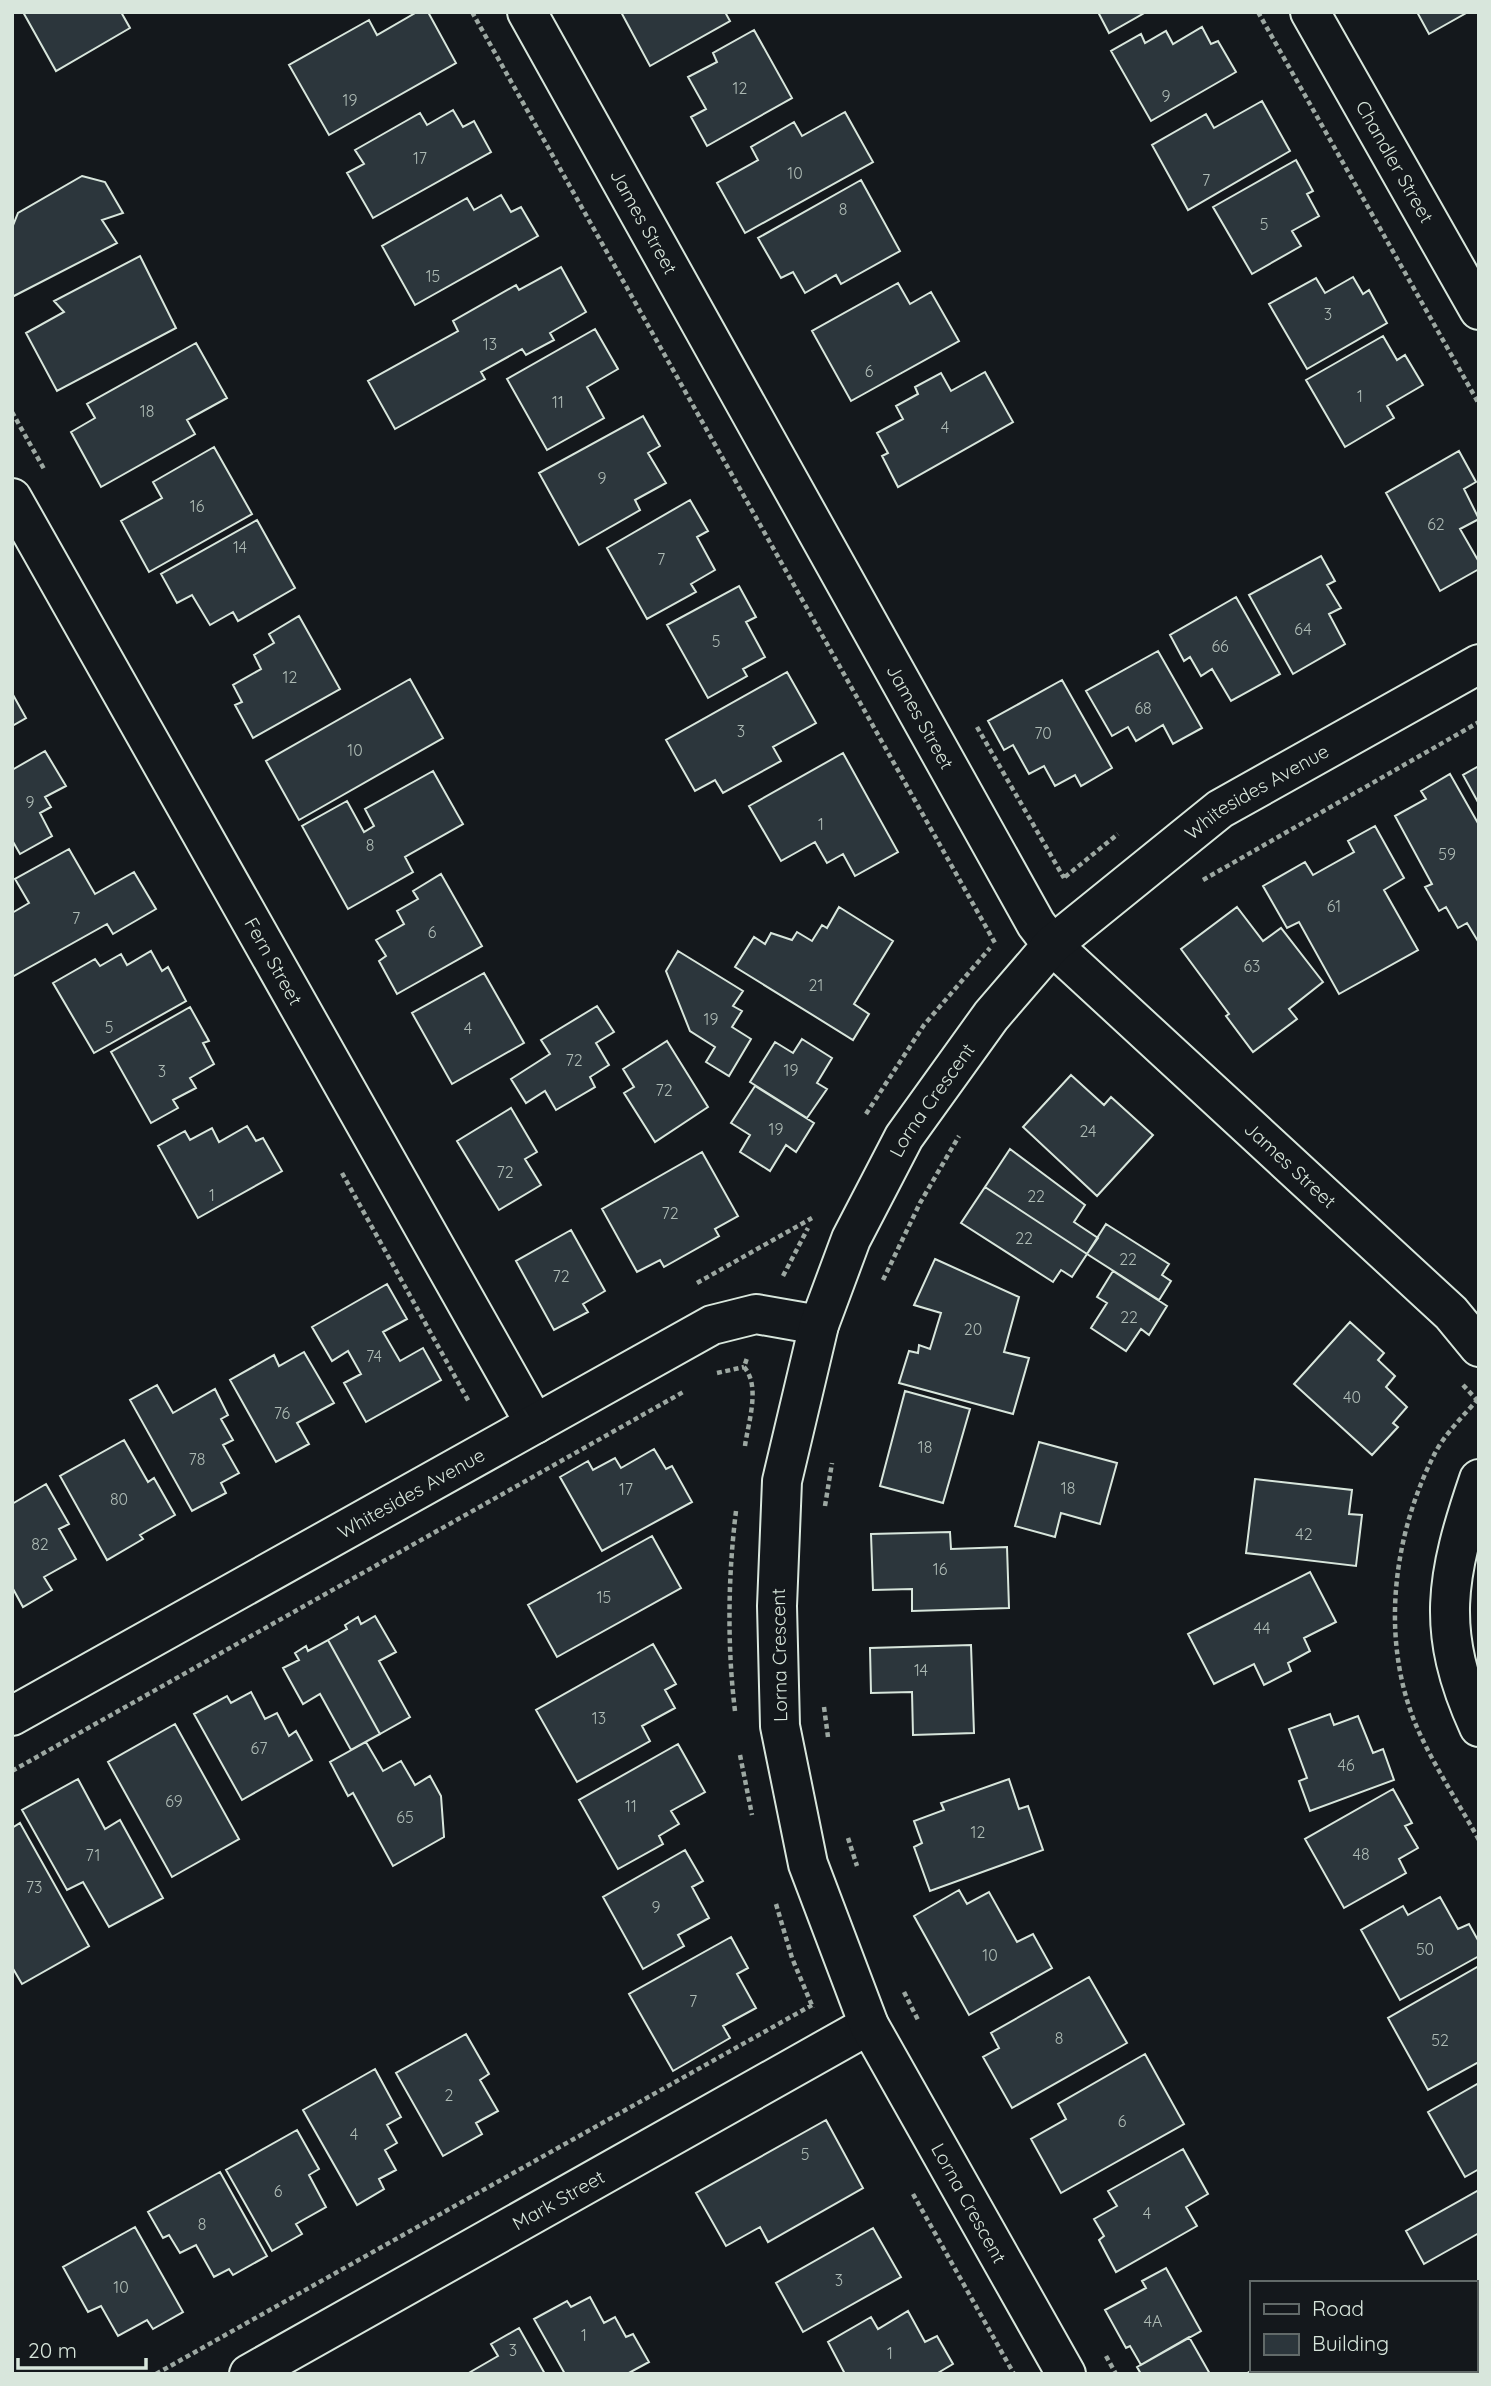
<svg xmlns="http://www.w3.org/2000/svg" width="1491" height="2386" viewBox="0 0 1491 2386" font-family="Quicksand,sans-serif">
	<style>
		.building { fill: #2c363c; stroke: #d8e6dc; stroke-width: 2 }
		.lines { fill: none; stroke-linecap: round; stroke-linejoin: round }
		.minor-casing { stroke: #d8e6dc; stroke-width: 42 }
		.path { stroke: #9da8a2; stroke-width: 4.5; stroke-dasharray: 5 3.5; stroke-linecap: butt }
		.minor { stroke: #14181c; stroke-width: 38 }
		.labels { text-anchor: middle; dominant-baseline: central; stroke-width: 5; stroke-linejoin: round; paint-order: stroke }
		.number-label { font-size: 16px; fill: #adbab4 }
		.street-label { font-size: 19px; fill: #d8e6dc; stroke: #14181c }
	</style>
	<rect width="100%" height="100%" fill="#14181c"/>
	<path class="building" d="M23,12H121L130,28L56,71Z
		M417,12H428L456,63L329,135L289,65L369,20L377,35Z
		M621,12H725L730,21L650,66Z
		M1098,12H1146L1109,33Z
		M1417,12H1468L1429,34Z
		M1202,27L1211,44L1218,41L1236,72L1151,121L1111,51L1141,34L1145,43L1166,31L1173,44Z
		M754,30L792,98L707,146L691,117L706,109L688,77L717,62L713,53Z
		M1262,101L1290,151L1188,210L1152,145L1206,114L1214,128Z
		M453,110L463,127L474,121L491,152L373,218L347,173L364,164L355,150L420,113L427,125Z
		M845,112L873,162L745,233L717,183L758,160L751,147L794,122L802,136Z
		M1296,160L1313,191L1307,194L1319,216L1292,231L1301,246L1252,274L1213,207Z
		M82,176L105,182L123,213L102,220L117,243L12,297V228L18,213Z
		M861,180L900,251L841,284L836,275L805,293L793,272L781,278L758,238Z
		M501,195L511,212L521,207L538,236L415,305L382,246L467,198L474,210Z
		M140,256L176,328L57,391L26,333L64,312L54,301Z
		M561,267L586,312L550,333L554,340L526,355L522,349L481,372L485,379L395,429L368,381L458,331L453,321L516,285L519,290Z
		M1353,277L1363,294L1369,290L1387,323L1307,369L1269,304L1316,278L1325,293Z
		M898,283L910,304L931,292L959,341L851,401L812,331Z
		M595,329L618,369L587,387L604,418L547,450L507,379Z
		M1383,336L1397,360L1405,355L1423,385L1387,406L1394,418L1345,447L1306,380Z
		M196,343L227,398L187,420L195,434L101,487L71,432L95,418L87,404Z
		M985,372L1013,422L898,487L882,456L888,453L877,433L903,419L896,406L918,394L915,387L941,373L951,391Z
		M643,416L660,446L648,453L666,483L635,500L640,510L579,545L539,473Z
		M214,447L252,514L149,572L121,521L162,498L153,482Z
		M1459,451L1476,482L1464,489L1479,519L1460,529L1479,562V569L1440,591L1386,493Z
		M690,500L708,531L697,537L715,570L691,584L696,592L647,619L607,548Z
		M257,520L295,588L238,621L233,612L210,625L192,595L177,603L161,574Z
		M1321,556L1335,581L1327,585L1341,608L1329,614L1345,644L1293,674L1249,595Z
		M739,586L756,617L746,622L765,657L743,669L747,676L708,698L667,625Z
		M1236,597L1280,674L1231,701L1212,669L1201,676L1190,657L1184,661L1170,635Z
		M299,616L340,689L253,738L235,705L242,702L233,685L261,669L254,655L274,643L269,634Z
		M1158,651L1202,728L1173,744L1163,725L1136,741L1128,727L1112,736L1086,691Z
		M787,672L816,723L773,747L781,761L723,793L715,780L695,791L666,740Z
		M410,679L443,738L299,820L266,761Z
		M1062,680L1112,768L1081,786L1075,775L1055,786L1044,766L1029,774L1013,745L1004,750L988,721Z
		M12,693L26,718L12,726Z
		M45,751L66,786L45,797L51,807L40,813L52,836L20,854L12,840V770Z
		M843,753L898,852L855,876L843,854L827,863L815,842L781,861L749,806Z
		M1479,766V804L1463,775Z
		M433,771L463,824L405,857L413,872L348,909L302,826L347,801L364,832L374,826L365,809Z
		M1450,774L1479,825V943L1467,923L1458,928L1446,907L1439,911L1425,887L1432,884L1395,816L1426,799L1421,791Z
		M1375,826L1404,878L1384,890L1418,950L1339,994L1299,922L1287,928L1263,886L1305,862L1313,875L1354,852L1348,841Z
		M69,849L95,894L134,872L156,909L113,934L107,924L12,977V913L29,903L15,879Z
		M441,874L482,946L397,994L379,961L386,956L376,940L404,924L397,911L418,899L413,891Z
		M839,907L893,941L854,1004L869,1014L853,1040L735,967L754,937L765,944L771,933L792,940L797,932L812,941L822,925L827,928Z
		M1237,907L1263,941L1281,928L1323,982L1289,1009L1297,1019L1253,1052L1226,1016L1229,1014L1181,949Z
		M151,951L162,971L168,967L186,1001L94,1053L53,983L95,959L100,966L121,954L127,965Z
		M678,951L743,991L733,1006L742,1011L732,1027L751,1039L729,1076L706,1062L715,1047L690,1031L666,971Z
		M484,973L524,1043L452,1084L412,1013Z
		M597,1006L614,1032L596,1043L609,1065L590,1077L595,1087L556,1110L545,1091L526,1103L511,1079L550,1054L541,1040Z
		M190,1007L209,1041L203,1043L214,1064L190,1078L196,1088L173,1100L178,1108L151,1123L111,1052Z
		M802,1039L832,1058L817,1083L827,1089L807,1118L750,1082L775,1042L793,1053Z
		M667,1041L708,1107L655,1142L624,1093L634,1087L623,1069Z
		M1071,1075L1104,1105L1111,1097L1153,1135L1097,1196L1023,1127Z
		M755,1086L814,1123L796,1152L786,1145L770,1171L740,1152L750,1135L731,1123Z
		M511,1108L537,1152L525,1159L541,1185L499,1210L457,1141Z
		M247,1126L256,1141L263,1138L282,1171L198,1218L158,1146L185,1131L190,1140L212,1128L219,1142Z
		M1010,1149L1085,1205L1074,1222L1098,1238L1087,1254L985,1187Z
		M702,1152L738,1216L715,1229L719,1236L664,1267L660,1260L637,1272L602,1209Z
		M985,1187L1087,1254L1072,1277L1061,1270L1053,1282L961,1223Z
		M1106,1224L1169,1264L1162,1275L1171,1281L1159,1300L1087,1254Z
		M571,1230L605,1291L583,1304L588,1312L554,1330L516,1261Z
		M935,1259L1019,1297L1004,1352L1029,1358L1013,1414L899,1383L909,1351L918,1353L919,1345L930,1349L941,1313L914,1305Z
		M1113,1271L1167,1306L1149,1335L1141,1329L1126,1351L1091,1328L1107,1303L1097,1297Z
		M387,1284L407,1319L383,1332L400,1361L423,1348L441,1380L366,1422L344,1383L361,1374L348,1351L332,1361L312,1327Z
		M1350,1322L1384,1353L1378,1360L1395,1376L1386,1387L1407,1407L1393,1423L1398,1427L1372,1455L1294,1384Z
		M304,1352L334,1403L297,1423L309,1444L276,1462L230,1380L274,1355L279,1366Z
		M157,1385L173,1413L215,1389L228,1415L221,1419L233,1440L223,1445L239,1473L221,1483L226,1493L192,1511L130,1400Z
		M905,1391L970,1409L943,1503L880,1486Z
		M124,1440L148,1482L154,1478L175,1515L140,1535L143,1539L107,1560L60,1476Z
		M1039,1442L1117,1463L1100,1524L1061,1513L1055,1537L1015,1526Z
		M654,1449L666,1469L672,1466L692,1502L602,1551L560,1477L588,1461L593,1470L615,1458L621,1468Z
		M1255,1479L1352,1490L1349,1514L1362,1515L1356,1566L1246,1553Z
		M46,1484L69,1524L59,1529L76,1559L44,1577L52,1590L23,1607L12,1587V1504Z
		M950,1532L951,1549L1007,1547L1009,1608L912,1611V1589L873,1590L871,1534Z
		M652,1536L681,1588L557,1657L528,1605Z
		M1310,1572L1336,1622L1304,1638L1310,1651L1288,1663L1291,1671L1264,1685L1254,1664L1214,1684L1188,1634Z
		M375,1616L396,1652L379,1661L410,1717L380,1734L328,1640L347,1629L345,1625L358,1617L361,1624Z
		M328,1640L380,1734L351,1750L320,1694L303,1704L283,1668L299,1660L295,1653L306,1646L308,1651Z
		M653,1644L676,1684L665,1690L675,1708L642,1726L650,1741L577,1782L536,1710Z
		M971,1645L974,1733L913,1735L912,1692L871,1693L870,1648Z
		M251,1692L265,1719L277,1713L289,1736L296,1731L312,1760L242,1800L194,1714L227,1696L231,1703Z
		M1330,1714L1334,1725L1358,1716L1373,1753L1383,1749L1394,1780L1310,1811L1299,1781L1307,1778L1289,1729Z
		M175,1724L239,1839L172,1877L108,1762Z
		M366,1742L383,1771L401,1761L415,1785L430,1776L441,1796L444,1837L393,1866L353,1793L348,1796L330,1762Z
		M678,1744L705,1792L671,1811L679,1824L659,1836L663,1844L618,1869L579,1800Z
		M78,1779L105,1829L120,1820L163,1898L109,1927L83,1882L67,1890L22,1810Z
		M1009,1779L1019,1809L1028,1806L1043,1850L930,1891L914,1847L922,1843L914,1821L944,1810L941,1803Z
		M1393,1789L1412,1823L1405,1826L1418,1848L1399,1859L1406,1873L1344,1908L1305,1839Z
		M20,1823L89,1946L22,1984L12,1967V1828Z
		M685,1850L703,1881L692,1887L709,1918L678,1935L684,1946L643,1969L603,1897Z
		M959,1890L967,1904L989,1892L1017,1942L1033,1934L1052,1968L969,2015L914,1916Z
		M1440,1897L1458,1929L1469,1924L1479,1942V1956L1400,2000L1361,1930L1403,1906L1408,1915Z
		M731,1937L748,1968L737,1974L756,2008L723,2026L730,2038L673,2071L629,1994Z
		M1479,1966V2062L1428,2090L1388,2018Z
		M1089,1977L1127,2043L1012,2108L983,2057L999,2048L991,2033Z
		M466,2034L489,2074L480,2080L498,2111L476,2123L482,2134L443,2156L396,2073Z
		M1145,2054L1184,2124L1061,2193L1031,2139L1066,2119L1058,2104Z
		M375,2069L401,2117L387,2125L397,2143L385,2150L396,2170L379,2179L384,2189L357,2205L303,2110Z
		M1479,2083V2169L1465,2177L1428,2112Z
		M826,2120L863,2188L768,2242L760,2227L726,2246L696,2193Z
		M297,2130L319,2169L309,2175L326,2207L296,2224L302,2234L272,2251L226,2170Z
		M1183,2149L1208,2194L1186,2207L1197,2226L1116,2272L1099,2240L1104,2236L1094,2219L1117,2206L1108,2191Z
		M220,2172L267,2256L233,2275L229,2269L214,2277L196,2245L180,2253L169,2235L163,2238L148,2212Z
		M1479,2190V2233L1424,2264L1406,2231Z
		M135,2227L183,2312L153,2329L147,2320L118,2336L101,2306L88,2312L63,2267Z
		M873,2228L901,2277L803,2332L776,2283Z
		M1166,2268L1201,2331L1141,2365L1130,2346L1126,2348L1105,2310L1146,2288L1142,2281Z
		M590,2297L604,2323L615,2317L626,2337L633,2334L649,2362L627,2374H565L534,2319L567,2301L571,2307Z
		M908,2311L925,2342L937,2336L953,2364L936,2374H845L828,2342L871,2317L878,2329Z
		M519,2328L545,2374H467L498,2356L491,2344Z
		M1189,2337L1210,2374H1141L1137,2367Z
		M1252,2370H1329L1331,2374H1246Z
		M1348,2370H1394L1396,2374H1350Z"/>
	<g class="lines">
		<g class="minor-casing">
			<g id="minor">
				<path id="s1" d="M527,12L1036,924L1052,945L1451,1313L1479,1347"/>
				<path id="s2" d="M1310,12L1479,310"/>
				<path id="s3" d="M12,498L535,1424"/>
				<path d="M1479,1479C1446,1576 1435,1631 1479,1727"/>
				<path id="s4" d="M12,1716L712,1325L756,1314L819,1325"/>
				<path id="s5" d="M249,2374L869,2025"/>
				<path id="s6" d="M1066,2374L869,2025L808,1864L780,1726L777,1606L782,1481L819,1325L851,1239L904,1137L991,1016L1052,945L1220,809L1479,664"/>
			</g>
		</g>
		<path class="path" d="M472,12L995,943
			M1258,12L1479,404
			M12,412L44,469
			M977,727L1064,878
			M1065,877L1118,834
			M1203,880L1479,722
			M866,1114L924,1025L990,948
			M342,1173L469,1402
			M783,1276L808,1228
			M883,1280L920,1203L959,1136
			M697,1283L812,1218
			M717,1373L744,1367
			M1463,1385L1477,1400
			M1478,1399C1464,1415 1445,1434 1435,1453C1392,1537 1379,1644 1419,1732C1436,1769 1459,1804 1479,1840
			M745,1446C748,1423 761,1386 744,1367L747,1358
			M825,1506L832,1463
			M824,1707L828,1737
			M735,1711C727,1646 728,1576 736,1511
			M740,1755L752,1815
			M12,1771L685,1391
			M848,1838L857,1866
			M776,1904L792,1958L813,2008
			M904,1992L919,2022
			M913,2194L1014,2374
			M1106,2356L1116,2374
			M156,2374L812,2005"/>
		<use href="#minor" class="minor"/>
	</g>
	<g class="labels">
		<g class="number-label">
			<text x="740" y="88">12</text>
			<text x="1166" y="96">9</text>
			<text x="350" y="100">19</text>
			<text x="420" y="158">17</text>
			<text x="795" y="173">10</text>
			<text x="1206" y="180">7</text>
			<text x="843" y="209">8</text>
			<text x="1264" y="224">5</text>
			<text x="433" y="276">15</text>
			<text x="1328" y="314">3</text>
			<text x="490" y="344">13</text>
			<text x="869" y="371">6</text>
			<text x="1360" y="396">1</text>
			<text x="558" y="402">11</text>
			<text x="147" y="411">18</text>
			<text x="945" y="427">4</text>
			<text x="602" y="478">9</text>
			<text x="197" y="506">16</text>
			<text x="1436" y="524">62</text>
			<text x="240" y="547">14</text>
			<text x="661" y="559">7</text>
			<text x="1303" y="629">64</text>
			<text x="716" y="641">5</text>
			<text x="1220" y="646">66</text>
			<text x="290" y="677">12</text>
			<text x="1143" y="708">68</text>
			<text x="741" y="731">3</text>
			<text x="1043" y="733">70</text>
			<text x="355" y="750">10</text>
			<text x="30" y="802">9</text>
			<text x="821" y="824">1</text>
			<text x="370" y="845">8</text>
			<text x="1447" y="854">59</text>
			<text x="1334" y="906">61</text>
			<text x="76" y="918">7</text>
			<text x="432" y="932">6</text>
			<text x="1252" y="966">63</text>
			<text x="816" y="985">21</text>
			<text x="711" y="1019">19</text>
			<text x="109" y="1027">5</text>
			<text x="468" y="1028">4</text>
			<text x="574" y="1060">72</text>
			<text x="791" y="1070">19</text>
			<text x="162" y="1071">3</text>
			<text x="664" y="1090">72</text>
			<text x="776" y="1129">19</text>
			<text x="1088" y="1131">24</text>
			<text x="505" y="1172">72</text>
			<text x="212" y="1195">1</text>
			<text x="1036" y="1196">22</text>
			<text x="670" y="1213">72</text>
			<text x="1024" y="1238">22</text>
			<text x="1128" y="1259">22</text>
			<text x="561" y="1276">72</text>
			<text x="1129" y="1317">22</text>
			<text x="973" y="1329">20</text>
			<text x="374" y="1356">74</text>
			<text x="1352" y="1397">40</text>
			<text x="282" y="1413">76</text>
			<text x="925" y="1447">18</text>
			<text x="197" y="1459">78</text>
			<text x="1068" y="1488">18</text>
			<text x="626" y="1489">17</text>
			<text x="119" y="1499">80</text>
			<text x="1304" y="1534">42</text>
			<text x="40" y="1544">82</text>
			<text x="940" y="1569">16</text>
			<text x="604" y="1597">15</text>
			<text x="1262" y="1628">44</text>
			<text x="921" y="1670">14</text>
			<text x="599" y="1718">13</text>
			<text x="259" y="1748">67</text>
			<text x="1346" y="1765">46</text>
			<text x="174" y="1801">69</text>
			<text x="631" y="1806">11</text>
			<text x="405" y="1817">65</text>
			<text x="978" y="1832">12</text>
			<text x="1361" y="1854">48</text>
			<text x="93" y="1855">71</text>
			<text x="34" y="1887">73</text>
			<text x="656" y="1907">9</text>
			<text x="1425" y="1949">50</text>
			<text x="990" y="1955">10</text>
			<text x="693" y="2001">7</text>
			<text x="1059" y="2038">8</text>
			<text x="1440" y="2040">52</text>
			<text x="449" y="2095">2</text>
			<text x="1122" y="2121">6</text>
			<text x="354" y="2134">4</text>
			<text x="805" y="2154">5</text>
			<text x="278" y="2191">6</text>
			<text x="1147" y="2213">4</text>
			<text x="202" y="2224">8</text>
			<text x="839" y="2280">3</text>
			<text x="121" y="2287">10</text>
			<text x="1153" y="2321">4A</text>
			<text x="584" y="2335">1</text>
			<text x="513" y="2350">3</text>
			<text x="890" y="2353">1</text>
		</g>
		<g class="street-label">
			<text stroke="none"><textPath href="#s2" startOffset="172">Chandler Street</textPath></text>
			<text stroke="none"><textPath href="#s1" startOffset="240">James Street</textPath></text>
			<text stroke="none"><textPath href="#s1" startOffset="807">James Street</textPath></text>
			<text stroke="none"><textPath href="#s6" startOffset="1825">Whitesides Avenue</textPath></text>
			<text stroke="none"><textPath href="#s3" startOffset="532">Fern Street</textPath></text>
			<text stroke="none"><textPath href="#s6" startOffset="1372">Lorna Crescent</textPath></text>
			<text stroke="none"><textPath href="#s1" startOffset="1395">James Street</textPath></text>
			<text stroke="none"><textPath href="#s4" startOffset="457">Whitesides Avenue</textPath></text>
			<text transform="translate(779 1655) rotate(-91)">Lorna Crescent</text>
			<text stroke="none"><textPath href="#s5" startOffset="355">Mark Street</textPath></text>
			<text transform="translate(969 2203) rotate(61)">Lorna Crescent</text>
		</g>
	</g>
	<rect width="1491" height="2386" fill="none" stroke="#d8e6dc" stroke-width="28"/>
	<rect x="1250" y="2281" width="228" height="91" fill="#14181c" stroke="#626a69" stroke-width="2"/>
	<rect x="1264" y="2304" width="35" height="10" fill="#14181c" stroke="#626a69" stroke-width="2"/>
	<text x="1312" y="2316" font-size="21" fill="#d8e6dc">Road</text>
	<rect x="1264" y="2334" width="35" height="21" fill="#2c363c" stroke="#626a69" stroke-width="2"/>
	<text x="1312" y="2351" font-size="21" fill="#d8e6dc">Building</text>
	<path d="M18 2358v10h128v-10" fill="none" stroke="#d8e6dc" stroke-width="3.5"/>
	<text x="28" y="2358" font-size="21" fill="#d8e6dc" stroke="#14181c" stroke-width="5" paint-order="stroke">20 m</text>
</svg>
